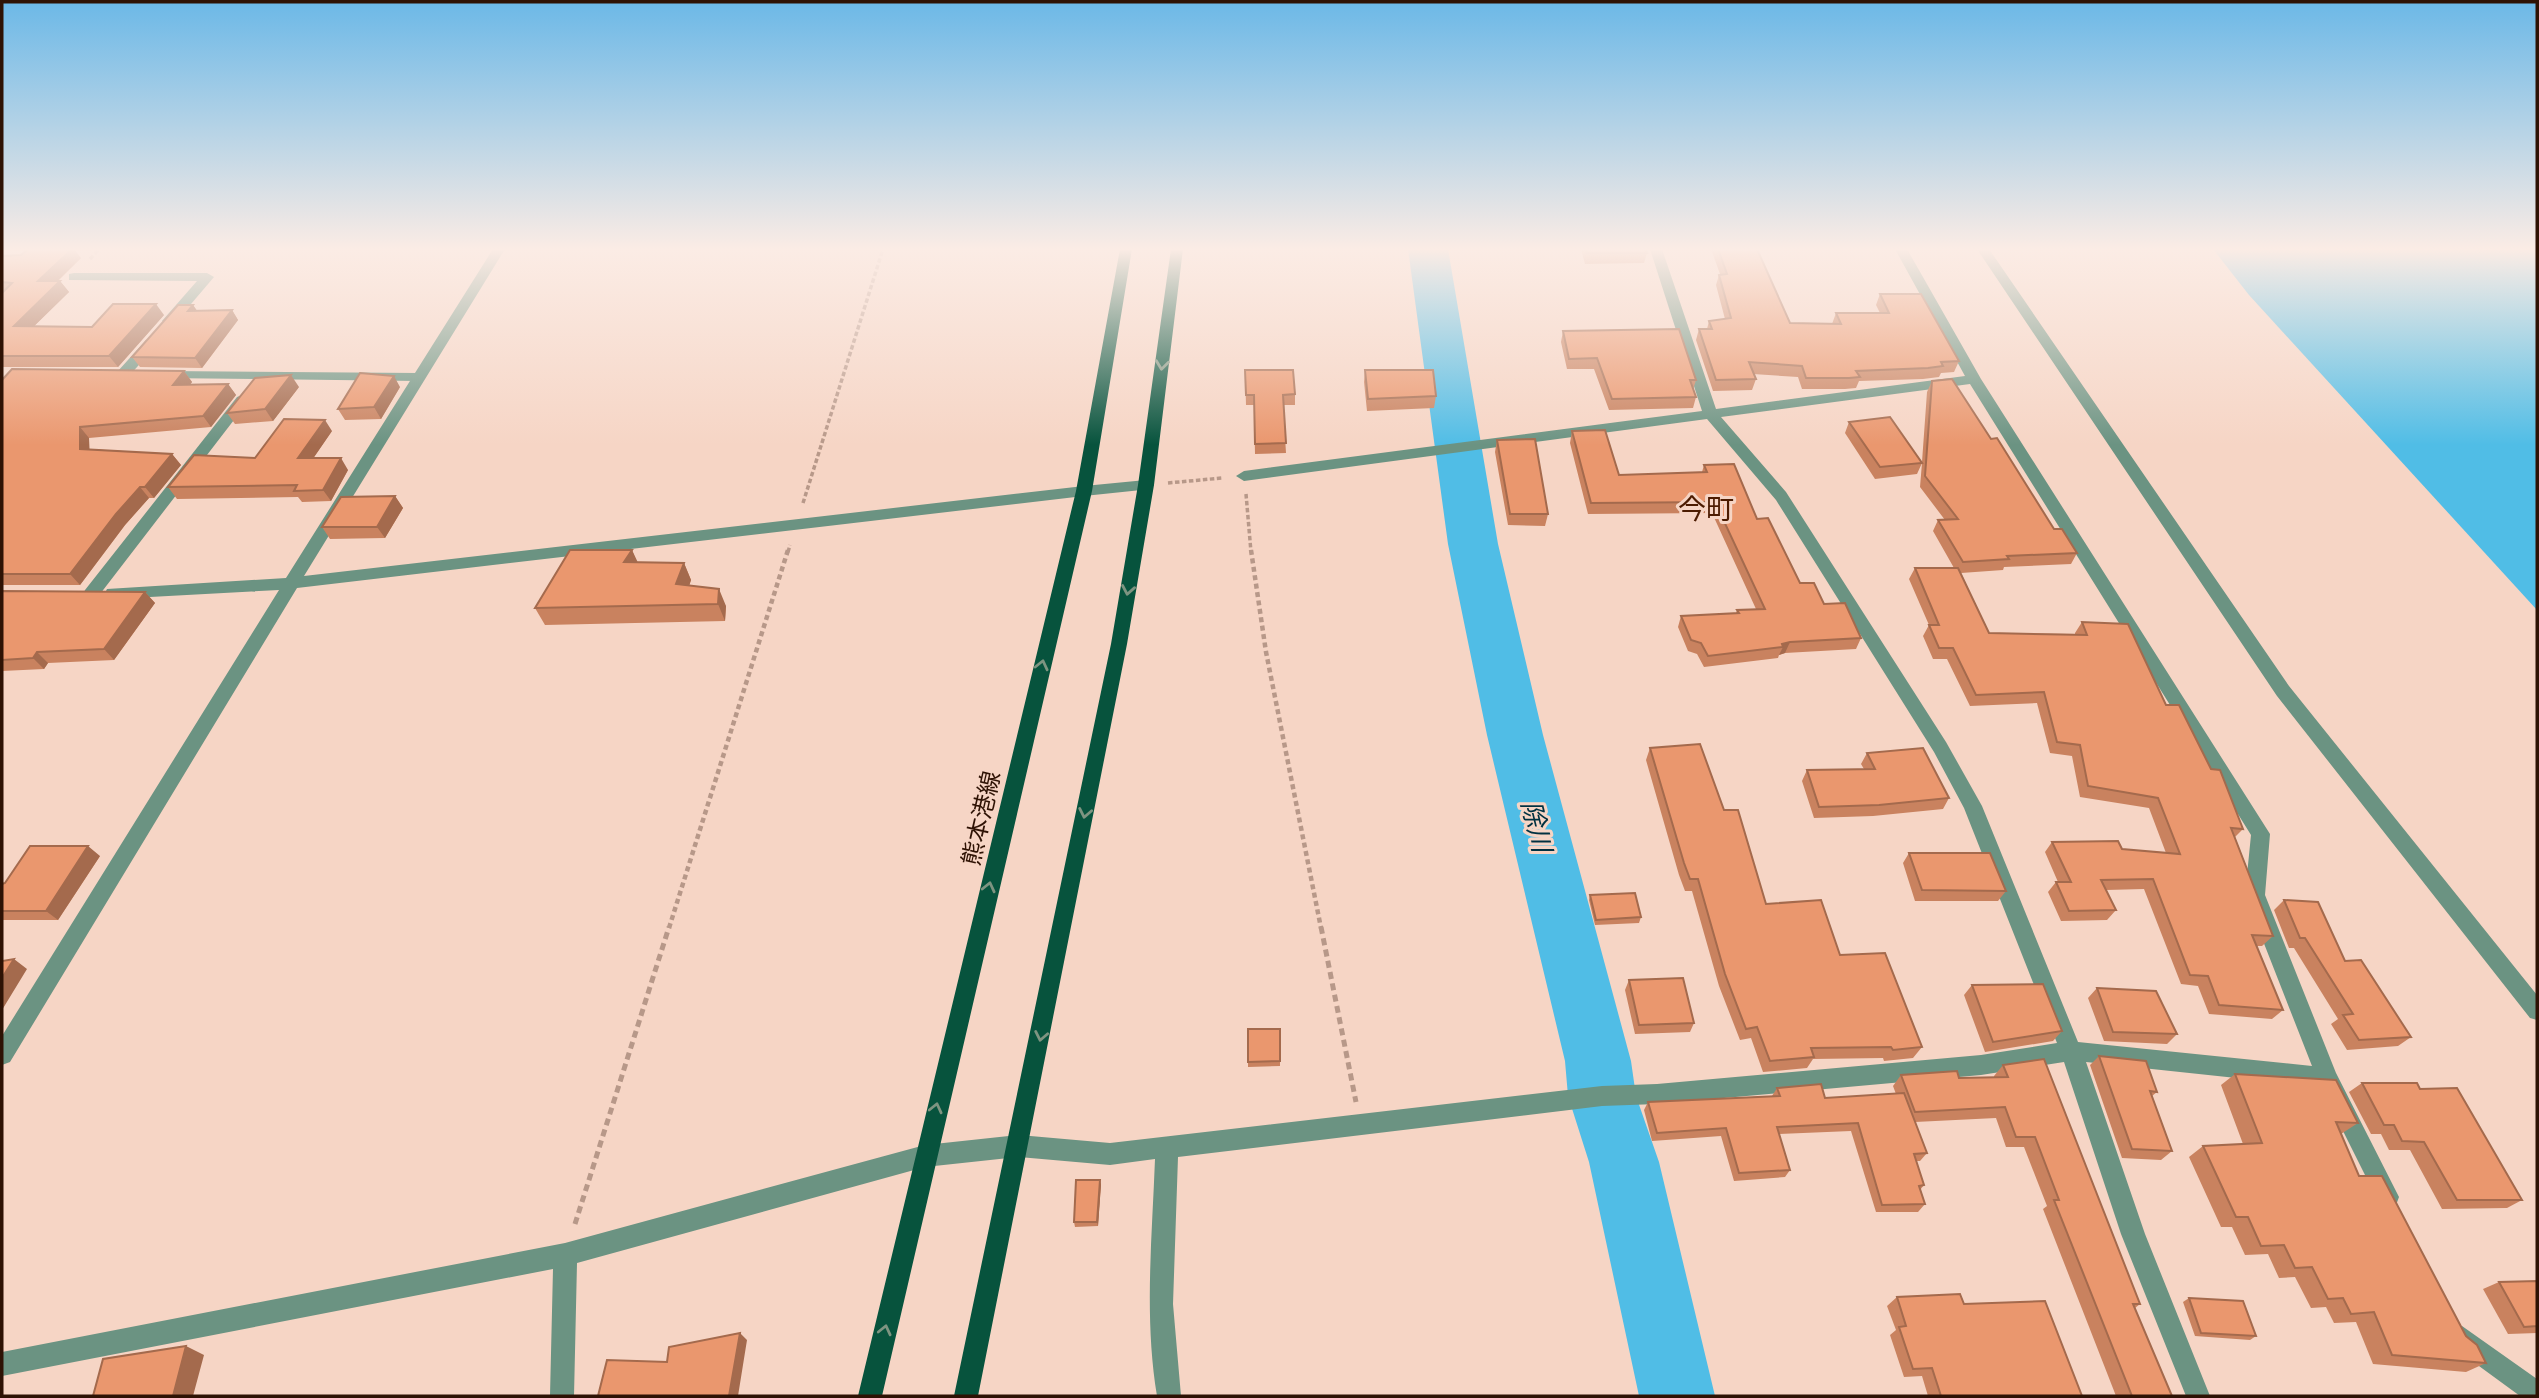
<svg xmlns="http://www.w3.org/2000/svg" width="2539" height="1398" viewBox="0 0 2539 1398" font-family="Commissioner,'Noto Sans JP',sans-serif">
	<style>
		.water { fill: #50bde6 }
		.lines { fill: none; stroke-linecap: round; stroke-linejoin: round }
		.river { fill: #50bde6; fill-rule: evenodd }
		.path-far2 { stroke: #b79889; stroke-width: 3.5; stroke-dasharray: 4.5 2.5; stroke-linecap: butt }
		.path-far1 { stroke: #b79889; stroke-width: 4.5; stroke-dasharray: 5 3.5; stroke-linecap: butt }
		.path { stroke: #b79889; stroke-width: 5; stroke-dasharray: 7 4.5; stroke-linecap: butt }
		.service { fill: #6b9382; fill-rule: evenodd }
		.minor { fill: #6b9382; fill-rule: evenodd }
		.tertiary { fill: #6b9382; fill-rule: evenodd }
		.primary { fill: #07533d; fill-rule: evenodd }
		.wall { fill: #c9825f }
		.shaded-wall { fill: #a46a4d }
		.building { fill: #ea976e; stroke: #a46a4d; stroke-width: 2 }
		.oneway { stroke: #7e9481 }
		.labels { text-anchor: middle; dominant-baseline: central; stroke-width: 6; stroke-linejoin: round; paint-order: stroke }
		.street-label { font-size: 24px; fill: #2e1204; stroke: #f6d5c5 }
		.water-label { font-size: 26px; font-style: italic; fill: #003141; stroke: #f6d5c5 }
		.quarter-label { font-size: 28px; fill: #4c1b00; stroke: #f6d5c5 }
	</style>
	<rect width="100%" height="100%" fill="#f6d5c5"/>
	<path class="water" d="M2213,249H2537V610L2249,295Z"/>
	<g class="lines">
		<path class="river" d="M1408,249H1448L1498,544L1543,735L1631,1061L1636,1096L1659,1162L1715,1396H1639L1589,1162L1568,1096L1565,1061L1487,735L1448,544Z"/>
		<path class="path-far2" d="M90,259L99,249
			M1168,483L1222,478
			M1246,494L1251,552
			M803,503L883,249
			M788,552L790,545"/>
		<path class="path-far1" d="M1251,550L1266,652L1321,928
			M669,928L788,550"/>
		<path class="path" d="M1321,927L1356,1102
			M575,1224L669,927"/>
		<path class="service" d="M74,273H207L214,277L174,324L169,325L162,321L197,281L69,280V274Z
			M151,339L158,343L156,346L128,377H118V371L146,340Z
			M166,371L418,373L425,377L418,381L161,378L159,375Z
			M242,395L247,397L249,400L247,403L97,598H85L83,594L85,590L237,397Z"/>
		<path class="minor" d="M493,249H505L304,576L1084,486L1092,491L1084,496L297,588L10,1062L2,1065V1036L279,590L113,599L105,593L107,589L286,578Z
			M1650,249H1662L1716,409L1965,376L1895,249H1907L1981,379L2270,834L2265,895L2336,1073L2399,1197L2396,1205L2388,1208L2380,1205L2321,1087L2086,1062L2145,1234L2210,1396H2186L2121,1234L2064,1062L1981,1075L1657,1104L1602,1106L1178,1157L1173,1304L1181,1396H1157C1144,1318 1152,1239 1155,1159L1110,1165L1019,1157L1011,1154L1008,1146L1011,1138L1019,1135L1110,1143L1602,1086L1657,1084L1981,1055L2057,1043L1964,808L1934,752L1776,500L1707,419L1244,481L1236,476L1244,471L1702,411ZM1970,384L2251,835L2245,895L2312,1066L2078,1042L1982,806L1946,742L1786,492L1721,417Z
			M1977,249H1989L2289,686L2537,995V1020L2530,1018L2277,696Z
			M925,1145L933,1148L936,1156L933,1164L925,1167L577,1263L574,1396H550L553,1269L2,1376V1352L565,1243Z
			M2462,1326L2537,1379V1396H2520L2453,1347L2450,1338L2453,1329Z"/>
		<path class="tertiary" d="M1146,480L1151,481L1154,485L1151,489L1084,496L1076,491L1084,486Z
			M1019,1135L1027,1138L1030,1146L1027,1154L1019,1157L925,1167L917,1164L914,1156L917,1148L925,1145Z"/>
		<path class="primary" d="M1120,249H1132L1092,491L882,1396H858L1076,491Z
			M1171,249H1183L1154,485L1127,644L978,1396H954L1111,644L1138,485Z"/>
	</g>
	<path class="wall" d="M1581,249H1645L1647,253L1644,263L1585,264Z
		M1711,249H1757L1790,323L1832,324L1836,313H1880L1876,305L1880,294L1959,361L1954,372L1941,373L1939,377L1923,379L1859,381L1856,388L1845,389H1802L1798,377L1753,374L1756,379L1752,390L1713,391L1696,340L1699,329H1707L1709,321L1725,319L1716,285L1719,275L1720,274Z
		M2,256L81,258L58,281H60L69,292L34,326L92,327L164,315L118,367H2Z
		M193,305L197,311L232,310L238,320L202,368L140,367L132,357Z
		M1563,331L1696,380L1693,390L1696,397L1693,408L1609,410L1594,369H1567L1561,342Z
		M1245,370L1295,394V405H1283L1286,453L1255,454L1254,405H1246Z
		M1365,370L1436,396L1434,408L1367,411L1364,382Z
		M184,371L192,382L190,385L228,384L236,395L211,427L89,438V449L172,454L181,465L154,498H149L125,525L80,585H2V380Z
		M1932,381L1991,439L2054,529L2077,553L2071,564L2004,567L2003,570L1961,573L1989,633L2075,634V633L2082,622L2166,705L2211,769L2243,829L2235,837L2273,936L2262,946H2257L2283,1010L2272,1019L2209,1014L2198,986L2181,984L2144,889L2106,890L2116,910L2107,920L2061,921L2048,892L2056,882H2058L2045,852L2052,842L2166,853L2149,808L2080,797L2072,756L2050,753L2037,703L1970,706L1947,659H1933L1923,636L1929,625L1909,579L1915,568H1954L1933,531L1938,520H1945L1920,487L1922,463L1917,474L1875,479L1845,433L1849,422L1922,462L1927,392Z
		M299,387L273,421L235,424L227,413Z
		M400,387L381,419L345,420L338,409Z
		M332,431L313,458L348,470L331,501L302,502L298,497L177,499L168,487Z
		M1572,431L1619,475L1702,472L1704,465L1757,519L1800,583L1861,638L1856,649L1785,653L1779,655L1778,658L1704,667L1697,654L1688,651L1678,627L1681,616L1736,613L1737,610L1756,609L1712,513L1588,514L1570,443Z
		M1497,440L1548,514L1545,526L1508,525L1495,452Z
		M395,496L403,508L385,538L330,539L322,527Z
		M632,550L637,563H684L691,580L689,586L726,606L725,621L545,625L535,608Z
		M2,591L145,592L155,603L114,660L48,663L44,669L2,671Z
		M1650,748L1724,810L1766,904L1840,955L1922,1047L1913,1058L1884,1061L1883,1058L1813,1059L1807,1068L1763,1072L1751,1038L1740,1040L1719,986L1692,891H1685L1679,875L1646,760Z
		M1867,753L1949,798L1943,809L1873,816L1814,818L1802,781L1807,770L1864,769L1861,764Z
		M1909,853L2006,891L1998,901H1915L1903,863Z
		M100,856L58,920H2V884Z
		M1590,895L1641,917L1639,923L1595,925L1589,900Z
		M2284,900L2345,961L2411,1037L2398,1046L2347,1050L2331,1024L2338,1019L2294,948H2289L2274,910Z
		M1629,980L1694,1023L1690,1032L1635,1034L1625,990Z
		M1972,985L2062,1031L2053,1041L1985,1052L1964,995Z
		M2097,988L2177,1034L2167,1044L2104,1041L2088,998Z
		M1248,1029H1280V1066L1248,1067Z
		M2099,1056L2157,1092L2152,1096L2172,1151L2161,1160L2122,1158L2090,1065Z
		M2003,1065L2140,1304L2135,1308L2172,1396H2116L2043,1209L2047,1206L2024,1147H2006L1996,1118L1915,1122L1927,1153L1920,1161H1916L1924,1185L1920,1190L1925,1204L1918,1212H1876L1851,1131L1779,1134L1790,1170L1785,1177L1734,1181L1721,1136L1652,1141L1644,1110L1648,1102L1772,1096L1777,1088L1825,1098L1896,1094L1893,1086L1901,1075L1959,1078L1994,1077V1076Z
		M2235,1074L2358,1123L2341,1134L2359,1176L2466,1336L2486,1363L2466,1372L2373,1364L2356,1322L2334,1323L2326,1307L2311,1308L2295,1277L2279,1278L2268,1254L2245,1255L2232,1227H2221L2189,1157L2203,1146L2243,1144L2221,1085Z
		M2362,1083L2420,1089L2522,1200L2507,1208L2442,1209L2410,1150H2389L2381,1134H2371L2349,1092Z
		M1101,1184L1098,1226L1075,1227L1074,1222Z
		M2537,1281V1333L2508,1334L2483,1289L2499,1282Z
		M1897,1297L1964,1304L2082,1396H1928L1922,1376L1904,1377L1890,1335L1896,1330L1887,1306Z
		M2189,1298L2256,1336L2250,1340L2195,1336L2183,1302Z"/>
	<path class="shaded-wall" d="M72,249H74L81,258L46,292L38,281Z
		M60,281L69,292L23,337L14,326Z
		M156,304L164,315L118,367L109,356Z
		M193,305L200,315L188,311Z
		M232,310L238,320L202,368L195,358Z
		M184,371L192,382L181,396L173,385Z
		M291,375L299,387L273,421L265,409Z
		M394,376L400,387L381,419L374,407Z
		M228,384L236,395L211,427L203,416Z
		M325,420L332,431L306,469L298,458Z
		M80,427L89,438L90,460L80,449Z
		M172,454L181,465L154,498L145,487Z
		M341,458L348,470L331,501L323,490Z
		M140,487L149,498L125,525L80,585L70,574L116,514Z
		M395,496L403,508L385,538L377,527Z
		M632,550L640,567L624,562Z
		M684,563L691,580L684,601L676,584Z
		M719,589L726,606L725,621L718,604Z
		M145,592L155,603L114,660L104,649Z
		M1790,642L1785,653L1779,655L1783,647L1782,644Z
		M37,652L48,663L44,669L33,658Z
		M88,846L100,856L58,920L46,911Z
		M14,959L27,969L2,1010V978Z
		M1100,1180L1101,1184L1098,1226L1097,1222Z
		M740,1333L747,1340L738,1396H729Z
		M186,1346L204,1355L193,1396H173Z"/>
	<path class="building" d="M28,249H72L38,281H60L14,326L92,327L113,304H156L109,356H2V293L12,283L2,282V256L21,255Z
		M1586,249H1645L1647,253H1587Z
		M1718,249H1757L1790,323L1841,324L1836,313H1889L1880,294H1921L1959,361L1941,362L1943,366L1928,368L1856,371L1860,377L1849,378H1806L1802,366L1749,362L1756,379L1716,380L1699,329H1712L1709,321L1731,318L1719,275L1727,274Z
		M178,305H193L188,311L232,310L195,358L132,357Z
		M1679,329L1696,380H1690L1696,397L1612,399L1597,358L1569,359L1563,331Z
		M12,369L184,371L173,385L228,384L203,416L80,427V449L172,454L145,487H140L116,514L70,574H2V380Z
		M1245,370H1293L1295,394L1283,395L1286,443L1255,444L1254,395H1246Z
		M1365,370H1433L1436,396L1368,399Z
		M360,373L394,376L374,407L338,409Z
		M291,375L265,409L227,413L255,378Z
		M1952,379L1991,439L1997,438L2054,529H2062L2077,553L2007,556L2009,559L1963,562L1938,520L1958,519L1925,476L1932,381Z
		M1890,417L1922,463L1880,467L1849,422Z
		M284,419L325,420L298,458H341L323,490L294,491L297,485L168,487L194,455L255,458Z
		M1605,430L1619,475L1707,472L1704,465L1734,464L1757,519L1768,518L1800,583H1814L1824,604L1845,603L1861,638L1790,642L1782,644L1783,647L1708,656L1701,643L1691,640L1681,616L1739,613L1737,610L1765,609L1715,502L1591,503L1572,431Z
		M1535,439L1548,514H1510L1497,440Z
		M395,496L377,527H322L341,497Z
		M570,550H632L624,562L684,563L676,584L719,589L718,604L535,608Z
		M1915,568H1958L1989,633L2087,635L2082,622L2128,624L2166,705H2179L2211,769L2220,770L2243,829L2231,828L2273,936L2252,935L2283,1010L2219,1005L2208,976L2190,975L2153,879L2101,880L2116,910L2069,911L2056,882H2071L2052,842L2118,841L2122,849L2180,854L2158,798L2088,786L2080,745L2057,742L2044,692L1976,695L1953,648H1939L1929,625H1939Z
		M2,591L145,592L104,649L37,652L33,658L2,660Z
		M1700,744L1724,810H1738L1766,904L1821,900L1840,955L1885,953L1922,1047L1893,1050L1891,1047L1811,1048L1814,1057L1770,1061L1757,1027L1746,1029L1725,974L1698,879H1690L1684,863L1650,748Z
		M1923,748L1949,798L1879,805L1819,807L1807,770L1875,769L1867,753Z
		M30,846H88L46,911H2V884L5,883Z
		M1909,853H1990L2006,891L1922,890Z
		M1635,893L1641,917L1596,920L1590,895Z
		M2284,900L2318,902L2345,961L2361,960L2411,1037L2359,1040L2343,1015L2353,1014L2305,938H2300Z
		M14,959L2,978V961Z
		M1683,978L1694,1023L1639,1025L1629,980Z
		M2043,984L2062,1031L1993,1042L1972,985Z
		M2097,988L2156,991L2177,1034L2113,1032Z
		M1248,1029H1280V1061L1248,1062Z
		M2099,1056L2146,1061L2157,1092L2150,1091L2172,1151L2132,1149Z
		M2044,1059L2140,1304H2133L2172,1396H2132L2054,1200H2059L2035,1137H2016L2005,1107L1915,1112L1901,1075L1957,1071L1959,1078L2008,1077L2003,1065Z
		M2235,1074L2336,1080L2358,1123L2336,1122L2359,1176H2382L2466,1336L2477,1345L2486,1363L2392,1355L2374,1312L2351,1314L2343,1298L2328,1299L2312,1267L2295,1268L2284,1245L2261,1246L2248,1217H2236L2203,1146L2262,1143Z
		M2362,1083H2417L2420,1089L2457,1088L2522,1200H2457L2424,1142L2402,1141L2394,1125H2384Z
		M1821,1084L1825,1098L1904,1093L1927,1153L1914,1154L1924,1185L1919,1186L1925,1204L1882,1205L1858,1123L1777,1127L1790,1170L1739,1173L1726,1128L1657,1133L1648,1102L1780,1096L1777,1088Z
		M1076,1180H1100L1097,1222H1074Z
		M2537,1281V1326L2524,1327L2499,1282Z
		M1960,1294L1964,1304L2045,1301L2082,1396H1941L1932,1368L1913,1369L1899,1327L1906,1326L1897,1297Z
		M2189,1298L2243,1301L2256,1336L2201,1333Z
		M740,1333L729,1396H598L607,1360L667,1362L669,1347Z
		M186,1346L173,1396H93L103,1359Z"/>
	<defs><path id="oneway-chevron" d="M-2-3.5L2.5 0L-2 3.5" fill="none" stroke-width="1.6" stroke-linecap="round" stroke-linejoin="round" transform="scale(1.75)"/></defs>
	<g class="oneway">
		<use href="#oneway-chevron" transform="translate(1162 365) rotate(97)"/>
		<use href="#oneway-chevron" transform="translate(1128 590) rotate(100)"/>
		<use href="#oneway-chevron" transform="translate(1042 665) rotate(-77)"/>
		<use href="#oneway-chevron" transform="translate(1085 813) rotate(101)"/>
		<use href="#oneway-chevron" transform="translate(989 887) rotate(-77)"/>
		<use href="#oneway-chevron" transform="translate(1041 1036) rotate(101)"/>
		<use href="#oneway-chevron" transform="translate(936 1108) rotate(-77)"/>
		<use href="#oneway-chevron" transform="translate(885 1330) rotate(-77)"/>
	</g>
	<linearGradient id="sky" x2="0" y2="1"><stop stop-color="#6bb8e7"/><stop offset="0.56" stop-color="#fbece5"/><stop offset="1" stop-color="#fbece5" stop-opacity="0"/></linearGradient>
	<rect width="2539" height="445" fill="url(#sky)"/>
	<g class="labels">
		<g class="street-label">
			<text transform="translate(980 818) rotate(-77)">熊本港線</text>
		</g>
		<g class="water-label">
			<text transform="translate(1538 826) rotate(76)">除川</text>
		</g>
		<g class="quarter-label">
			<text x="1706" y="508">今町</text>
		</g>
	</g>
	<rect width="2539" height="1398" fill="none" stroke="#2e1204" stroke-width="7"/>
</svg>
